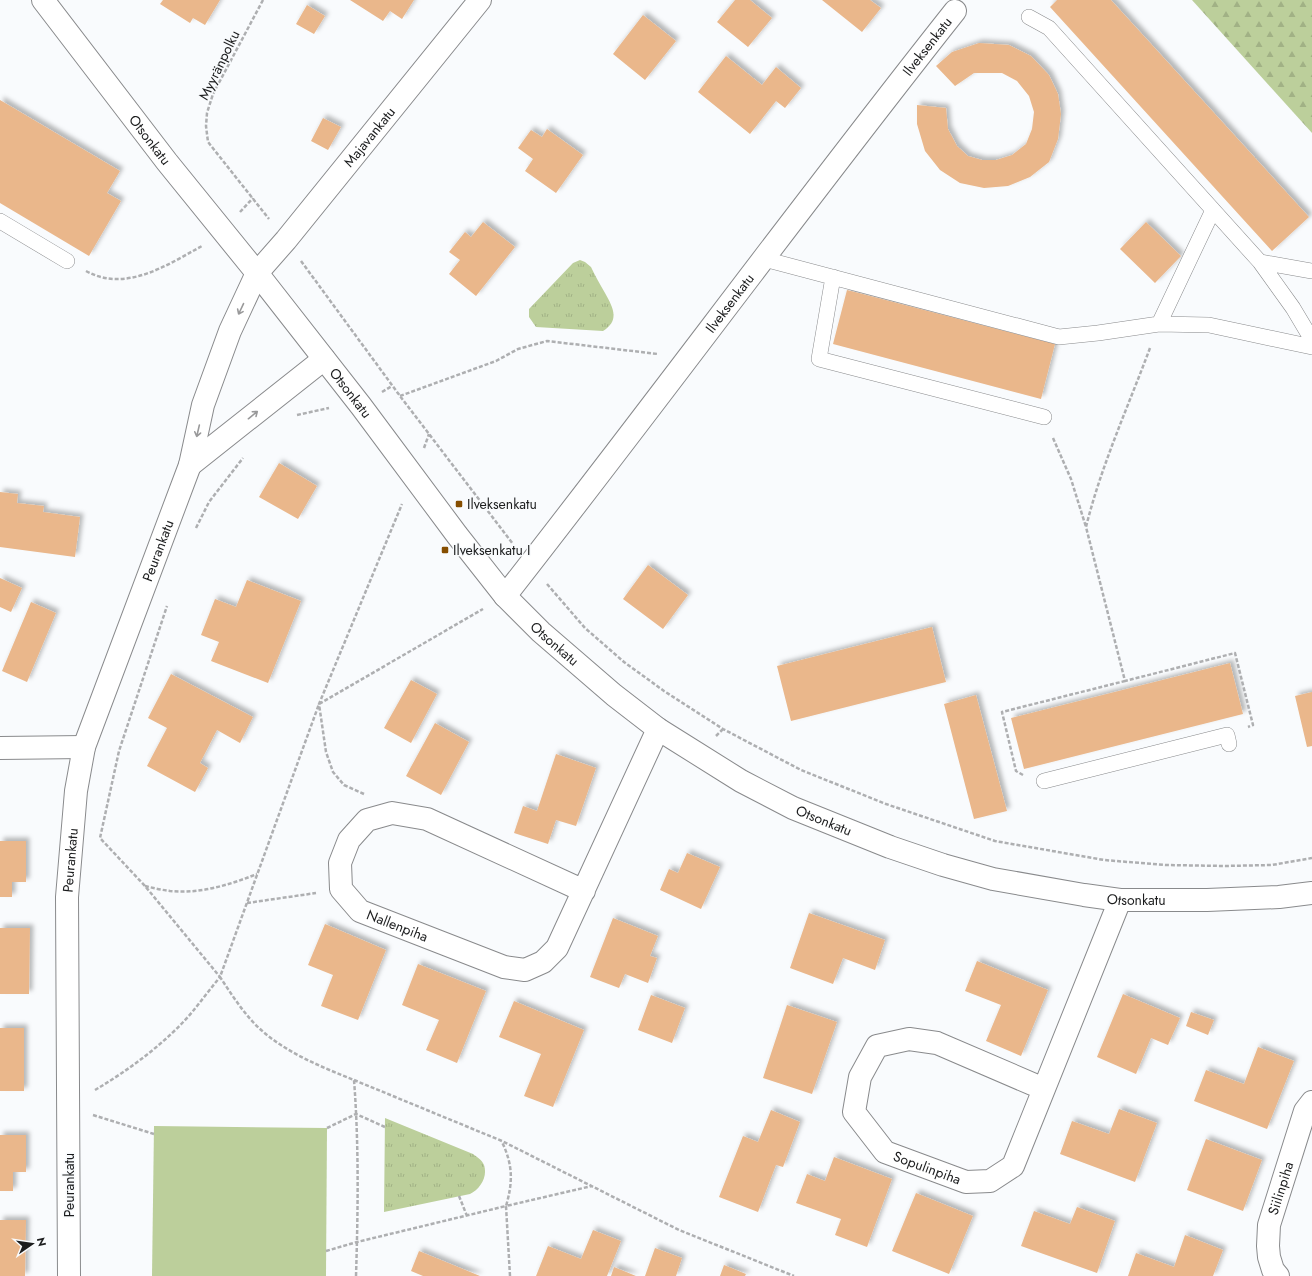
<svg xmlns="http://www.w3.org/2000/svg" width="1312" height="1276" viewBox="0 0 1312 1276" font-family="Jost,sans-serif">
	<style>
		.forest { fill: url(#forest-firs) }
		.park { fill: url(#park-tufts) }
		.garden { fill: #bccf9b }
		.building { fill: #eab78b; filter: url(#shadow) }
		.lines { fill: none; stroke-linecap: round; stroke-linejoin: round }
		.lane-casing { stroke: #898a8c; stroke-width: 16 }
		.street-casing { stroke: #898a8c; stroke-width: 24 }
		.secondary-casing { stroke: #898a8c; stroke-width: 24 }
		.path { stroke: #aeafb1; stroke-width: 2.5; stroke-dasharray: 4 2; stroke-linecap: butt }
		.lane { stroke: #fff; stroke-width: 15 }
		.street { stroke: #fff; stroke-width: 22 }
		.secondary { stroke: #fff; stroke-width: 22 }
		.oneway { stroke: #99999a }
		.poi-dot { fill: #864e00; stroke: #f9fbfd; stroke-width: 1.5 }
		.labels { text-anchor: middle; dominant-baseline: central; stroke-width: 3; stroke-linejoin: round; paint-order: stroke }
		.street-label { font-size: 14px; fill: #1c1d1e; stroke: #f9fbfd }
		.poi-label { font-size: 14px; fill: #1c1d1e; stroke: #f9fbfd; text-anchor: start }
	</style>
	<defs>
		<pattern id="forest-firs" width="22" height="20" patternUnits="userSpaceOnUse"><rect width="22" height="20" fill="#bccf9b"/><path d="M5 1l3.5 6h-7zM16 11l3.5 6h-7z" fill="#a1b185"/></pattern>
		<pattern id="park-tufts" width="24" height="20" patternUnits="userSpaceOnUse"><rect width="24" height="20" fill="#bccf9b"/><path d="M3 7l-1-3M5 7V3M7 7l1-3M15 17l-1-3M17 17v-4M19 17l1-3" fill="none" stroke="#a1b185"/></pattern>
		<filter id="shadow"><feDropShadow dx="3.5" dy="-3.5" stdDeviation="2" flood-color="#0004"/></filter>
	</defs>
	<rect width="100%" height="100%" fill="#f9fbfd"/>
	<path class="forest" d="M1192,0H1312V133Z"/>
	<path class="park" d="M580,260L585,262L591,267C595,276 600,284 605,293C612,306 621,320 603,331L536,327L529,317V309L573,263Z
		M385,1118L473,1154C477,1157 482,1160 484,1165C488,1177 480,1189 470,1194L384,1212Z"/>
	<path class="garden" d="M154,1126L327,1128L326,1276H152Z"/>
	<path class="building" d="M163,0H220L205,25L193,18L190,23L160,4Z
		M350,0H414L402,19L390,11L383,21Z
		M735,0H750L772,18L748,47L717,22Z
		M822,0H870L881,8L862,32Z
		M1057,0H1111L1309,217L1272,251L1050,7Z
		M307,5L325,16L314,34L296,24Z
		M643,15L676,41L645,80L613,54Z
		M979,43L1009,45L1031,56L1049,75L1058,94L1061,114L1058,139L1049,162L1030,177L1008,186L984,188L960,183L940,170L925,151L917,124V105L946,108L948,129L957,146L968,156L982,160H996L1012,155L1026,144L1032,129L1034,112L1029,96L1017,81L1002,73H974L955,86L936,66L952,52Z
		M726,56L762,85L776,67L801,88L785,108L776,101L750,134L698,92Z
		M0,100L120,171L107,193L121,201L89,256L0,203Z
		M323,118L341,127L328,150L311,141Z
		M547,129L583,155L556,193L525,171L533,159L518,148L531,130L542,137Z
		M483,222L515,247L476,296L449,274L460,260L449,252L465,232L471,237Z
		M1146,222L1181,256L1155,283L1120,249Z
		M847,290L1055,344L1041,399L833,344Z
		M279,463L317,486L298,519L259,497Z
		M0,492L18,494L17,503L44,506L43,512L80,517L75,557L0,547Z
		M648,565L688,595L663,629L623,599Z
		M0,578L22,588L11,612L0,607Z
		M247,580L301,601L268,683L211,661L219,642L201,635L215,599L236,607Z
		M31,602L56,613L27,682L2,671Z
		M932,627L946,682L791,721L777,666Z
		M1230,663L1243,714L1024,769L1011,718Z
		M171,674L253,717L240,743L217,730L200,763L208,768L195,792L147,766L167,728L148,718Z
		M411,680L437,694L411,743L384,728Z
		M1312,692V746L1307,747L1295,696Z
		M976,695L1007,811L974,819L944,704Z
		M435,723L469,742L441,795L406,776Z
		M556,754L596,768L576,826L556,820L548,844L514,833L523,806L537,811Z
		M0,841H26V882H12V897H0Z
		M687,853L720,867L701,909L660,890L669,869L678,873Z
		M809,913L885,940L875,970L843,958L833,984L790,968Z
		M613,918L658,936L650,956L657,958L648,983L625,974L619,988L590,977Z
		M325,924L386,950L358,1020L321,1006L333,975L308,965Z
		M0,928H30L29,994H0Z
		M977,961L1048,990L1021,1056L986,1041L1001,1005L965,991Z
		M418,964L486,991L457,1063L426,1050L439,1020L402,1005Z
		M1123,994L1180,1018L1168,1045L1151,1038L1136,1074L1097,1057Z
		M651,995L685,1008L672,1043L638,1030Z
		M514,1001L584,1030L553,1107L524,1096L541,1054L499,1037Z
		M787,1005L837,1022L812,1094L763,1078Z
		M1191,1012L1214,1020L1208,1035L1186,1026Z
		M0,1028H24V1091H0Z
		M1258,1047L1294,1061L1267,1129L1194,1101L1206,1070L1244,1084Z
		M1119,1109L1157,1123L1135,1182L1060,1154L1072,1121L1109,1134Z
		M771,1110L800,1122L783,1167L776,1165L758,1212L719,1197L743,1136L758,1142Z
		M0,1135H26V1172H13V1191H0Z
		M1206,1139L1262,1160L1243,1211L1187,1190Z
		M834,1157L892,1179L867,1247L835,1235L841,1219L796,1203L807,1174L825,1181Z
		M916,1193L973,1216L949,1274L892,1251Z
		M1077,1207L1115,1221L1097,1273L1021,1246L1034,1211L1070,1224Z
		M0,1220H26L25,1276H0Z
		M593,1230L621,1241L607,1276H536L548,1246L581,1259Z
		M1185,1235L1223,1250L1213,1276H1128L1136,1253L1174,1267Z
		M655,1248L682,1258L676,1276H645Z
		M419,1251L480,1276H423L411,1271Z
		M724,1265L746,1274L745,1276H720Z
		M614,1267L636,1276H611Z"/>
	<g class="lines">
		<g class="lane-casing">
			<path id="lane" d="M1029,17L1049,28L1260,262L1293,308L1312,340
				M0,221L67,261
				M764,259L1059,337L1098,333L1159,324L1209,325L1312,347
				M1260,262L1312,271
				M833,277L819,359L1044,417
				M1159,324L1213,210
				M1044,781L1227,735L1229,744"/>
		</g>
		<g class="street-casing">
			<g id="street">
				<path d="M190,465L324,359"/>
				<path id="s1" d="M505,596C657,402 802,204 955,11"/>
				<path d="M0,748L84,747"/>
				<path id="s2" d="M584,891L427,819L392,813L367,820L349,840L340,863L341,889L360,911L504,967L525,970L543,962L557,948L658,729"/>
				<path id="s3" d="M1044,1089L937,1043L909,1039L877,1046L860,1077L854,1112L885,1152L966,1182L990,1181L1013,1166L1120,900"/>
				<path id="s4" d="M69,1276L67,897L76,791L84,747L190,465L203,405L230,331L257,273L286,240L480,0"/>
				<path id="s5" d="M1278,1276L1273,1270L1269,1257L1268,1246L1269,1225L1305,1111L1312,1102"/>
			</g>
		</g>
		<g class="secondary-casing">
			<g id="secondary">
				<path id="s6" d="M43,0L167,162L257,273L361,406L457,535L505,596L541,632L614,695L658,729L741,781L793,808L890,847L943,865L993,879L1084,895L1120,900H1207L1279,897L1312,893"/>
			</g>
		</g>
		<path class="path" d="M263,0L213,94L207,113L206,126L208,142L269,219
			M240,212L253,198
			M301,261L400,396L513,544
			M86,271C126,293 167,265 202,246
			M1150,348C1128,407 1101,466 1086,527L1125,681L1235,653L1253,725L1248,727
			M382,392L392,386
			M400,396L496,361L518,349L547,341L658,354
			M297,415L329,408
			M1053,438L1071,479L1086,527
			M424,448L429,434
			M196,528L209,502L243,458
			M547,584L585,628L624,662L664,691L723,729L801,770L886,804L995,841L1104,860L1165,865L1225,866L1272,865L1312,858
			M716,736L723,729
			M1023,775L1016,771L1002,712L1125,681
			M364,794L344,785L333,772L326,752L319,704L402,504
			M145,886C153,888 162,890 170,891C200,894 229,885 257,874
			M247,903L316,893
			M354,1080L502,1141L679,1230L794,1276
			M95,1090C129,1070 167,1042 193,1011C202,1000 211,988 220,977L145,886L100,838L119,751L167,606
			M93,1115L154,1134
			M327,1128L356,1114L385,1127
			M459,1196L467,1216
			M326,1251L357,1242L506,1206C513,1182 513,1165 502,1142
			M356,1276C358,1211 359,1145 354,1080C319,1066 279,1050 253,1022C240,1008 230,992 220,977L319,704L483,609
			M510,1276L506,1206L592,1186"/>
		<use href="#lane" class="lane"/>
		<use href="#street" class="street"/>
		<use href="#secondary" class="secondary"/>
	</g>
	<defs><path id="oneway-shaft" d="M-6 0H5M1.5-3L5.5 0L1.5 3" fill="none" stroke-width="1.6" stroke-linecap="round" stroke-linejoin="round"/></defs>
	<g class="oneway">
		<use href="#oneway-shaft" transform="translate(241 309) rotate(115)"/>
		<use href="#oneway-shaft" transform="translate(253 415) rotate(-39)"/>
		<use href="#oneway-shaft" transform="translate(198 431) rotate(103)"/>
	</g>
	<g class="poi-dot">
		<rect x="455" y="500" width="8" height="8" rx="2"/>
		<rect x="441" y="546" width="8" height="8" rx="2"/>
	</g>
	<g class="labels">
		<g class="street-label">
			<text stroke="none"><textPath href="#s1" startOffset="693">Ilveksenkatu</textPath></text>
			<text transform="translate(219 65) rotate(-64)">Myyränpolku</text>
			<text stroke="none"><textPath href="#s4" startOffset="1212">Majavankatu</textPath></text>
			<text stroke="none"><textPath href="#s6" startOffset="176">Otsonkatu</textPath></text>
			<text stroke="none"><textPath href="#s1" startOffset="369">Ilveksenkatu</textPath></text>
			<text stroke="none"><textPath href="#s6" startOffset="499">Otsonkatu</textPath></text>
			<text stroke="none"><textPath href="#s4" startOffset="740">Peurankatu</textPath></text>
			<text stroke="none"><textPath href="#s6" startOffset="823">Otsonkatu</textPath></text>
			<text stroke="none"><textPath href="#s6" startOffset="1147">Otsonkatu</textPath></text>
			<text stroke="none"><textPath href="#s4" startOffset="416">Peurankatu</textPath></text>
			<text stroke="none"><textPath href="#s6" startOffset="1471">Otsonkatu</textPath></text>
			<text stroke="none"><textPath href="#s2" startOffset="381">Nallenpiha</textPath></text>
			<text stroke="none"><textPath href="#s3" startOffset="344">Sopulinpiha</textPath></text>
			<text transform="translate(69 1185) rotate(-90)">Peurankatu</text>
			<text stroke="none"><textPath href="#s5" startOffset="92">Siilinpiha</textPath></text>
		</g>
		<g class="poi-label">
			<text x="467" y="504">Ilveksenkatu</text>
			<text x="453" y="550">Ilveksenkatu I</text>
		</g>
	</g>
	<g transform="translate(32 1244) rotate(77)" stroke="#f9fbfd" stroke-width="3" paint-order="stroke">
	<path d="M0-3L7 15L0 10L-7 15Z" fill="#1c1d1e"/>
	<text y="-6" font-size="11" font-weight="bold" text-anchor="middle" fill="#1c1d1e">N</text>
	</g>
</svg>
